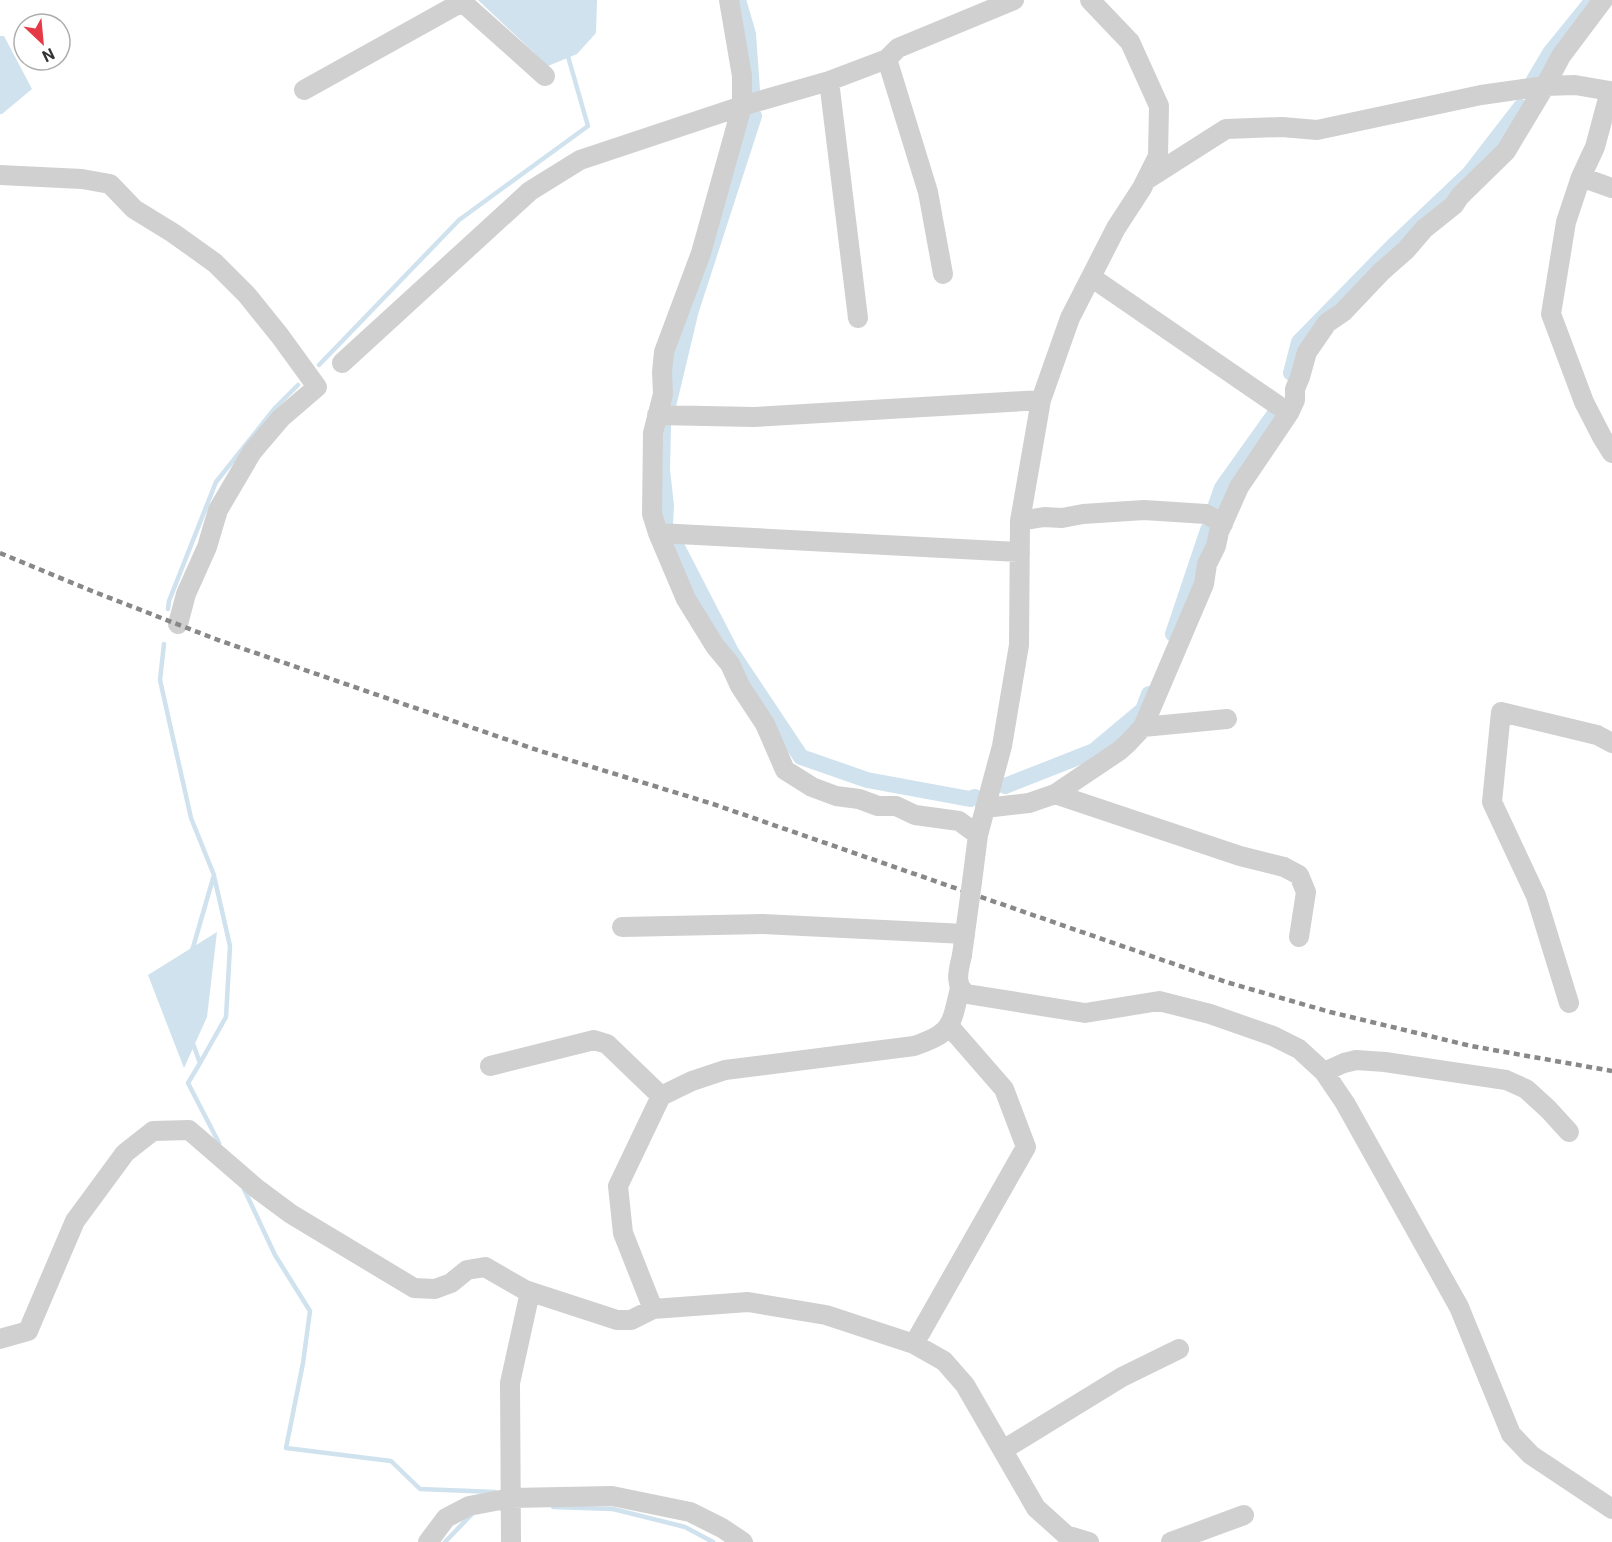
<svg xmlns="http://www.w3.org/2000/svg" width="1612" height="1542" viewBox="0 0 1612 1542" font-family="Roboto,sans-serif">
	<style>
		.water { fill: #cfe2ee }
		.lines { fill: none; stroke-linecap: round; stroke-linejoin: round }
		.stream { stroke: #cfe2ee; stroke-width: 4.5 }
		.canal { stroke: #cfe2ee; stroke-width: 16 }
		.minor { stroke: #d0d0d0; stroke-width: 20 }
		.rail { stroke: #888; stroke-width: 4.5; stroke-dasharray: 6 4.5; stroke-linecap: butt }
		.minor-bridge { stroke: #d0d0d0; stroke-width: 20 }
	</style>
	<rect width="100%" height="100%" fill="#fff"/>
	<path class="water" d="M478,0H597L596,33L577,54L548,66Z
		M0,36H4L32,89L2,114H0Z
		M217,932L207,1017L184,1068L148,975Z"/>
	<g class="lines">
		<path class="stream" d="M319,365L459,220L588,126L567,53
			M168,609L169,601L216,482L275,408L298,385
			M164,644L160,680L191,818L214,875L192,951
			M192,1041L200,1063L188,1083L219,1143
			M200,1063L226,1017L230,946L214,876
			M244,1189L275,1255L310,1311L303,1363L286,1448L391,1461L420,1489L495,1492L496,1495
			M553,1507L613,1509L685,1527L713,1542
			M445,1542L472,1514"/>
		<path class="canal" d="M738,0L748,34L752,90
			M1534,80L1550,53L1593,0
			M1291,373L1299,342L1393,246L1470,173L1521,107
			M668,406L691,310L754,116
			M663,426L662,470L666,506L665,524
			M1216,505L1222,488L1274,415
			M678,549L731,652L801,757L867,780L970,799L975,797
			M1173,634L1208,530
			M1005,786L1094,751L1143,710L1149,694"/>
		<path class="minor" d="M460,0L545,76
			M729,0L742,76V106L701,253L664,352L662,372L663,394L653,433L652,514L658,533L686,599L715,646L730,664L740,686L765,724L785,770L812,787L836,796L859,799L878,806H896L915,815L959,821L978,835
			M1603,0L1561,56L1545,86L1575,85L1610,91L1595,147L1581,177L1566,222L1551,314L1584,402L1602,437L1612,453
			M887,59L928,192L943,274
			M829,81L858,318
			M304,90L462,2
			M0,175L82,179L110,184L134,209L173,233L215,263L247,295L280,336L317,387L281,418L252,452L218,510L207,547L186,594L178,624
			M1581,177L1612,188
			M1091,277L1289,413
			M342,363L530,191L580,160L742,106L829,81L887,59L898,48L1014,0
			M657,415L754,417L1041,400
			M1020,521L1044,517L1062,518L1083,514L1144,510L1206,514L1223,524
			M658,533L1020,552
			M1143,727L1227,719
			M1055,794L1240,856L1284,867L1299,875L1306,892L1299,937
			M985,808L1029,803L1055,794L1119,751L1128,743L1143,727L1204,584L1207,564L1216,546L1219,532L1239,487L1289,413L1295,400V389L1300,377L1307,352L1327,323L1343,312L1381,272L1406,250L1424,229L1454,205L1460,196L1506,151L1545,86L1481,95L1317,130L1282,127L1226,129L1146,180
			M972,882L978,835L1002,746L1019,645L1020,521L1041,400L1070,318L1116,228L1142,188L1158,156L1159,106L1130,42L1090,0
			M622,927L763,924L965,934
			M962,955C959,969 953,985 967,994L1085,1013L1159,1001L1210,1014L1273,1036L1299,1049L1324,1072L1345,1103L1459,1307L1511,1434L1531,1455L1612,1509
			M1569,1003L1536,896L1492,802L1501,712L1597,735L1612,743
			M490,1066L594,1040L607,1044L661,1096
			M1324,1072L1344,1063L1356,1060L1385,1062L1506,1080L1526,1089L1548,1109L1569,1132
			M653,1309L623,1233L618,1186L661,1096L692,1081L725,1070L914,1046C953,1033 951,1025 960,988
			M0,1339L28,1331L75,1221L125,1153L153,1131L189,1130L256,1188L291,1214L414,1288L435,1289L451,1283L467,1270L485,1267L525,1290L617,1320H631L653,1309L748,1302L826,1315L914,1344L944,1361L965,1385L1036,1508L1066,1535L1089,1542
			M914,1344L1026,1147L1004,1089L950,1027
			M1003,1450L1122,1377L1179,1349
			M428,1542L446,1518L469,1506L511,1498L612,1496L690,1512L722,1528L743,1542
			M511,1542L510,1383L530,1292
			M1171,1542L1244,1515"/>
		<path class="rail" d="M0,553L92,591L218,640L540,751L713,804L1226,982L1330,1012L1471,1046L1612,1071"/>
		<path class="minor-bridge" d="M962,955L972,882"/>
	</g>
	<g transform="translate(42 42) rotate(154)"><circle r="28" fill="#ffffff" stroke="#adadad" stroke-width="1.5"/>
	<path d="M0-4.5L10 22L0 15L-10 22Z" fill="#e63946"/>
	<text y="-9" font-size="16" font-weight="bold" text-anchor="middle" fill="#333333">N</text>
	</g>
</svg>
